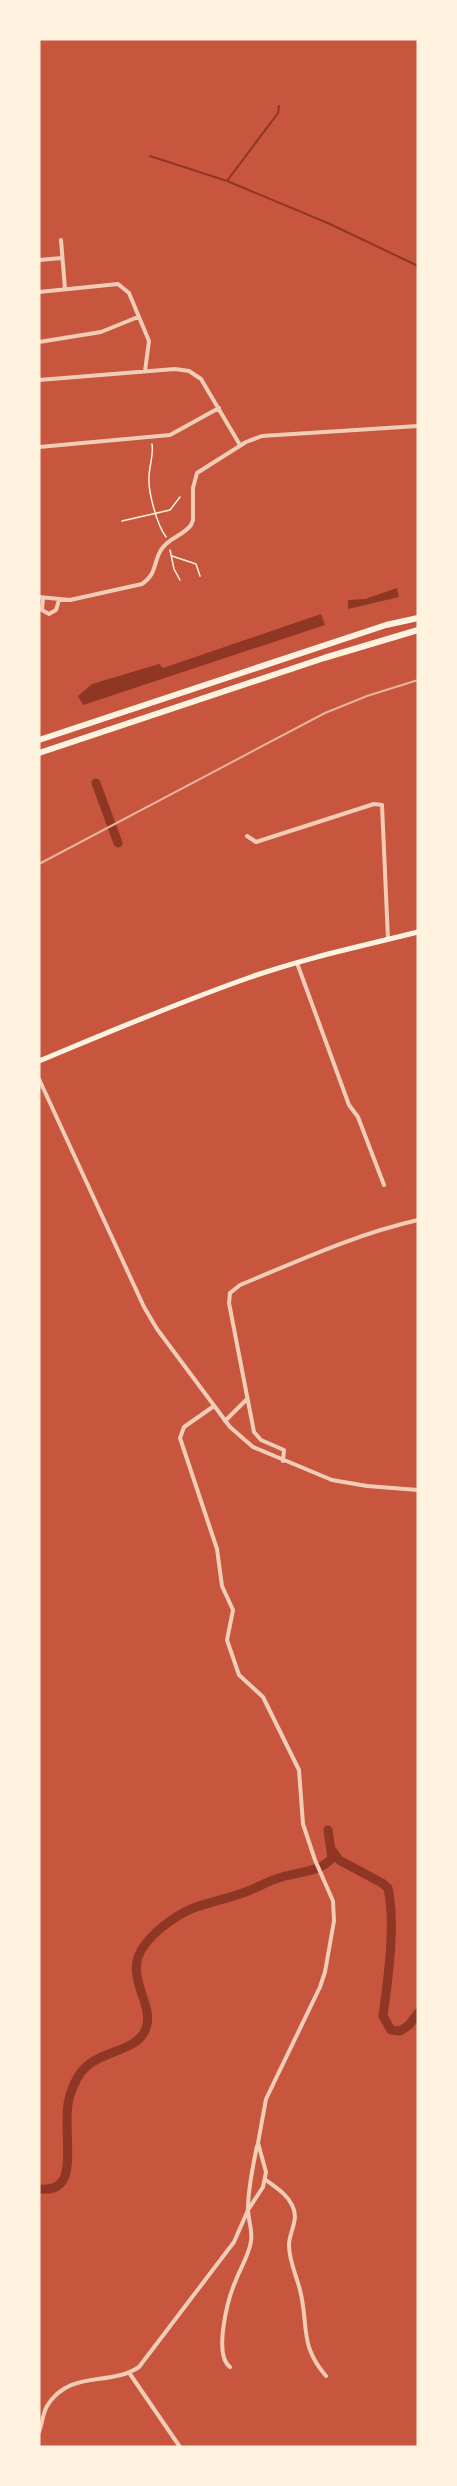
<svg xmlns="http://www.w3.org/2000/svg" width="457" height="2486" viewBox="0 0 457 2486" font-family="Ubuntu,sans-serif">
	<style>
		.water { fill: #8f3625 }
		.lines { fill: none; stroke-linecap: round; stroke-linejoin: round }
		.stream { stroke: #8f3625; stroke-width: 2 }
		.canal { stroke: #8f3625; stroke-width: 9 }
		.path { stroke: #fff3e0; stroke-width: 1.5 }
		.minor { stroke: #f1ccb7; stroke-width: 4 }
		.secondary { stroke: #fff3e0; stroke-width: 5 }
		.trunk { stroke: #fff3e0; stroke-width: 6 }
		.rail { stroke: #e9b49f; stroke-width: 2 }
	</style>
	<rect width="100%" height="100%" fill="#c8553d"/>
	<path class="water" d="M397,588L399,597L348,609V600L365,599Z
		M321,614L325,625L83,705L78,696L92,684L159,664L163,668Z"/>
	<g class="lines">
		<path class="stream" d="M279,106L278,113L227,181L330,224L418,266
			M150,156L227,181"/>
		<path class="canal" d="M96,783L118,843
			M332,1850L339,1860L382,1883L388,1888C396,1924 388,1979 383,2016L391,2030L400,2031L409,2025L418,2013
			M39,2189C48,2190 58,2189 63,2180C73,2164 63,2120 69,2099C72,2088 78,2074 86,2067C101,2051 139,2051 146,2028C154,2007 130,1983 138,1957C146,1936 175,1915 196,1907C213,1901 231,1898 248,1891C259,1887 270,1880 282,1877C298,1872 321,1872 332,1858L328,1830"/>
		<path class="path" d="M152,444C154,455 149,466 149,477C148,492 157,525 166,537
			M122,521L170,510L180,497
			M170,550L174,569L180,580
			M172,556L196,564L200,576"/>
		<path class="minor" d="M61,240L65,289
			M39,260L62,258
			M39,292L118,284L129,293L149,341L145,371
			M39,342L101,332L138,317
			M39,380L175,369L189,371L201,379L240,445
			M39,447L170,435L219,408
			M39,597L70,600L142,584C157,574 153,563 161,550C168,538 183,536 191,525L193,520V488L197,473L246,442L262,436L418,426
			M43,598L42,610L49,614L56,610L59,600
			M247,836L256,842L374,804L382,805L388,939
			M297,963L349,1105L358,1117L384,1185
			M39,1079L144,1307L157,1329L230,1427L253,1447L332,1480L367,1486L418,1490
			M225,1421L246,1400
			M283,1461L284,1450L261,1440L254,1432L229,1303L230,1293L240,1285C298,1261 356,1234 418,1220
			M266,2180C275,2187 287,2194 292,2205C300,2220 289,2231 289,2245C289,2261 296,2274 300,2290C309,2326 299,2345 326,2376
			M230,2367C213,2354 228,2298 236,2280C241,2267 249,2255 251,2241C253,2231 248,2220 248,2209C248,2188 253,2166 257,2146
			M130,2374L180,2447
			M39,2432C42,2424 43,2413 47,2406C70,2369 109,2387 139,2367L234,2242L248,2210L263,2187L266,2172L258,2143L266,2099L320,1987L325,1972L334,1921L333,1901L315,1860L303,1824L299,1770L263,1697L239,1675L227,1640L233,1610L222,1586L217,1549L180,1438L184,1427L214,1406"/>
		<path class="secondary" d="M39,1061C109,1032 179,1002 251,977C305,958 362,946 418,932"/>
		<path class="trunk" d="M39,740L386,625L418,618
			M39,753L324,658L418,630"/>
		<path class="rail" d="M39,864L325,713L367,696L418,680"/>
	</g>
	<rect width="457" height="2486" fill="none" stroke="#fff3e0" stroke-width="81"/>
</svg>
